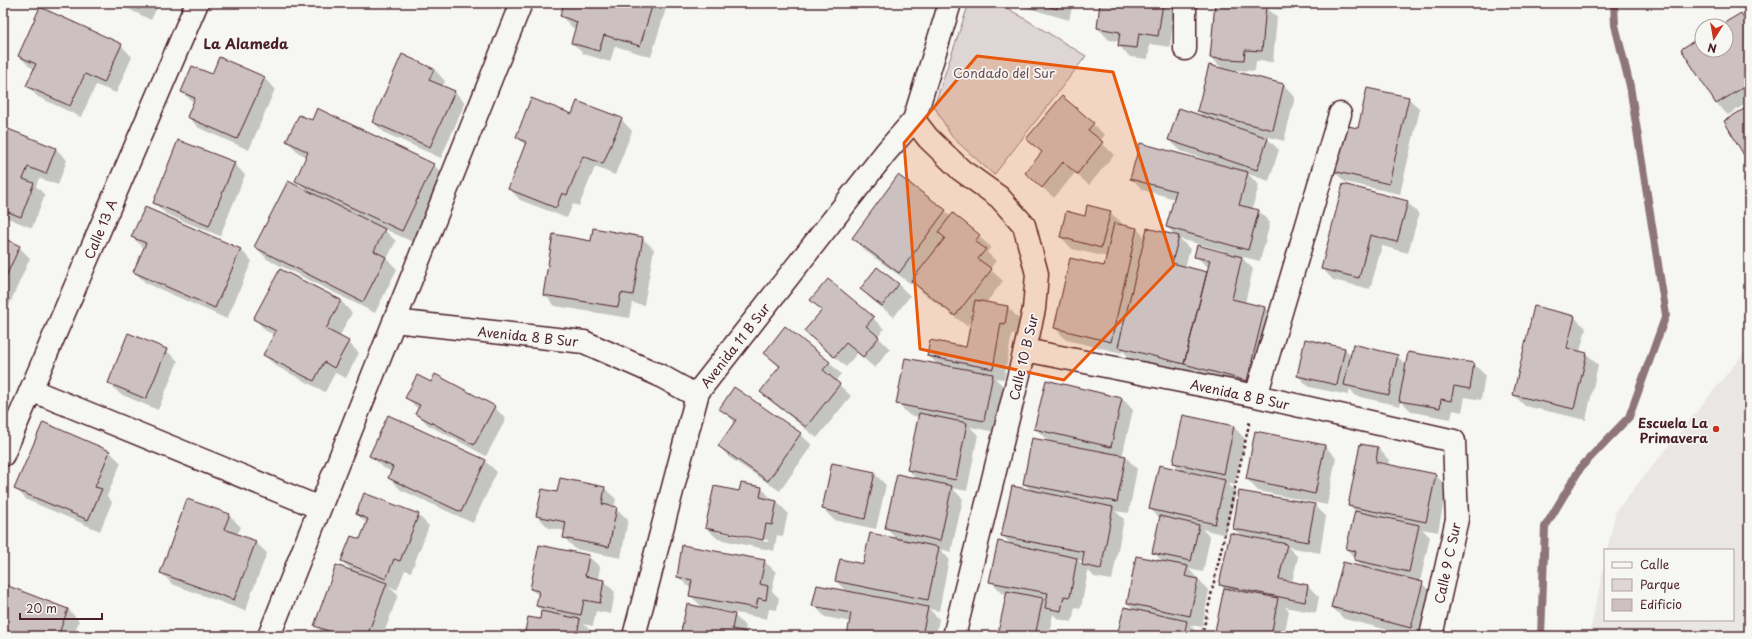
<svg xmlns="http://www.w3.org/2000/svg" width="1752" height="639" viewBox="0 0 1752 639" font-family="'Playpen Sans',sans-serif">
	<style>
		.built { fill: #e9e6e3 }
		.green { fill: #ddd6d5; stroke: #947a80 }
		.shadow { fill: #0003; fill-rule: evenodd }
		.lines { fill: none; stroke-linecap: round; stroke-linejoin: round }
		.stream { stroke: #8e747a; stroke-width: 8 }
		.building { fill: #ccc1c0; stroke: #4a1f2b }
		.minor-casing { stroke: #4a1f2b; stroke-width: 25 }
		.path { stroke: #4a1f2b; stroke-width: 2.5; stroke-dasharray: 3 3; stroke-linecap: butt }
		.minor { stroke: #f6f6f2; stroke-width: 22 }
		.marked { fill: #e8590c; fill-opacity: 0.2; stroke: #e8590c; stroke-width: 3; stroke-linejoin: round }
		.poi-dot { fill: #c8321e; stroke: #f6f6f2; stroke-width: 1.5 }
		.labels { text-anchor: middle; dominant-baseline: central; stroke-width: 3.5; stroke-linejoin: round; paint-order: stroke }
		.park-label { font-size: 13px; fill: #6f4d56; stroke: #f6f6f2 }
		.street-label { font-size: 13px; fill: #4a1f2b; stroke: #f6f6f2 }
		.poi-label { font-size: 13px; font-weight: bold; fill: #4a1f2b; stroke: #f6f6f2; text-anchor: end }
		.neighbourhood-label { font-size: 14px; font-weight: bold; fill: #4a1f2b; stroke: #f6f6f2 }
	</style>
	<rect width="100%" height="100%" fill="#f6f6f2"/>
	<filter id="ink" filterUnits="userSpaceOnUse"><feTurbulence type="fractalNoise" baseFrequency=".025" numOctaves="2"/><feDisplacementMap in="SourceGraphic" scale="8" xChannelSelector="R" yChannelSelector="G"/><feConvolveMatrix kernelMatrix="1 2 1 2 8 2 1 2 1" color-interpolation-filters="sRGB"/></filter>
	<g filter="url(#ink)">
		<path class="built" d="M1749,347V636H1589L1605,562V620H1733V550H1607L1616,511Z"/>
		<path class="green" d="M969,3H999L1086,56L994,175L952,137L934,106Z"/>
		<path class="shadow" d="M116,3H159L151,20Z
			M283,3H307L304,11Z
			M565,3H665L667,5L651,57L615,46L610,62L584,54L572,42L576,29L573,28L561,16Z
			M1010,3H1073L1069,20Z
			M1101,3H1175L1170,47L1150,44L1148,59L1130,57L1119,46V41L1109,40L1098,28Z
			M1216,3H1286L1285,10L1268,9L1277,17L1273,62L1256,61L1255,71L1227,70L1284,85L1295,97L1284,141L1265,136L1279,150L1269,181L1248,174L1259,185L1252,209L1259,211L1270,223L1260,261L1240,256L1253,269L1245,303L1265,308L1276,320L1259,391L1130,358L1122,350V353L1066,340L1055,328L1071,259L1104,267L1107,257L1072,249L1061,237L1085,217L1110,212L1122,223L1121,226L1137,229L1146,238L1177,237L1167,227L1175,199L1143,190L1131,178L1209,163L1210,161L1181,151L1169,140L1206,119L1198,110L1223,69L1211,58ZM1180,239L1225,251L1224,253L1195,256L1209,268L1208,273L1185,268L1190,249Z
			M1741,14L1749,22V102L1728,115L1717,104L1683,49L1702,37V50H1726V26H1721Z
			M121,45L132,57L116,93L96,85L81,117L38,97L27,86L35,69L30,67L19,56Z
			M434,69L445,81L443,86L454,91L465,103L441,158L385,133L373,122Z
			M212,75L264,78L275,89L249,150L199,128L188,117L194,103L182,92Z
			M1062,97L1105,135L1100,141L1114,155L1089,185L1075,173L1054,198L1026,173L1043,153L1027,138Z
			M1408,98L1420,109L1400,194L1345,182L1334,171L1359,129Z
			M621,119L632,131L615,175L595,167L579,206L573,204L567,218L520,200L509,188L526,146L517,137Z
			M312,122L433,164L445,176L413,242L382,228L396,241L387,259L397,269L375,313L267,259L256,247L306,190L296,180L307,157L299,153L287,141Z
			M3,128L56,149L67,160L58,185L39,178L36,186L45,195L32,228L3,216Z
			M234,163L245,175L220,236L166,214L154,203Z
			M1407,202L1419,214L1408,253L1382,246L1370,289L1333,280L1322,268Z
			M145,208L241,250L252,261L227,319L146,283L134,272L145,249L132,237Z
			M945,211L951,217L953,214L991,247L987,252L996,261L990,269L1003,281L986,303L1008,307L1019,319L1016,335L1012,334L1004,379L995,378L1003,386L995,432L970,427L978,435L967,491L952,488L963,499L951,552L940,549L949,559L939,611L929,609L939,619L936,636H848L851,622L825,617L814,605L847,592L836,581L864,565L897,540L886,528L918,480L908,470L919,417L909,415L898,404L937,364L929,356L967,348L972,320L967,326L923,293L912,281L911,284L864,250L853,238Z
			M642,238L654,249L644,305L632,303L629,318L555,306L544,294L592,242Z
			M3,240L19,247L30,258L3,319Z
			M877,269L899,285L910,296L894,317L873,301L861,289Z
			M280,270L341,301L352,313L339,337L348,342L359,353L346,378L335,373L325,392L276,366L264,355L275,335L266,331L255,319Z
			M811,300L873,318L884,329L878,337L890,349L875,368L857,353L846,367L805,331L822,311Z
			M1574,317L1586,328L1580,352L1587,354L1598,365L1586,420L1525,406L1514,395ZM1572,324H1574L1567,353H1565Z
			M1345,349L1351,355L1397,356L1406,365L1474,364L1485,375L1481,400L1465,397L1462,412L1453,410L1451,419L1412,412L1401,401L1400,406L1356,396L1350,389L1348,395L1309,387L1298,376Z
			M166,350L178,361L158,410L120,394L109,383Z
			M765,353L829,362L841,374L835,381L851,396L817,438L773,403L762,392L780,368Z
			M431,384L494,407L506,419L486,456L428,425L417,413L419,410L406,397Z
			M1122,398L1133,410L1122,457H1126L1137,469L1129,513L1115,511L1124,519L1112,580L1094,577L1088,570L1081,608L1075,607L1072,622L1058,619L1053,614L1049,636H1003L999,632L1007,594L1002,593L991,581L1012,545L1002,535L1032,491L1024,484L1049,442L1036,429ZM1078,560L1084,561L1083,565Z
			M720,408L800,434L812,445L780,491L730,458L719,446L735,422Z
			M1234,427L1245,439L1235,485L1227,483L1236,492L1226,535L1202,529L1210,537L1203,572L1189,569L1209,591L1202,627L1190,625L1198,634V636H1118L1135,611L1128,603L1163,562L1153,552L1161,519L1150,509L1182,471L1174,463Z
			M1361,445L1378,448L1389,460L1388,465L1435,475L1447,486L1438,532L1422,529L1430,537L1420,582L1434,594L1423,636H1413L1344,619L1332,607L1363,568L1347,549L1355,512L1349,506Z
			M1325,446L1336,458L1327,505L1258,491L1247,479Z
			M110,452L121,463L107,496L112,502L100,531L27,500L15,488Z
			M370,455L485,461L497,472L473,523L401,490L389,478L392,472L382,467Z
			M874,473L886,485L876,529L834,520L823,509Z
			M741,484L762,488L773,501H776L788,513L783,536L777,535L774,551L718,539L706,528L740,492ZM718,530L768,540V542L718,532Z
			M604,488L616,499L614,508L628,519L621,558L575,549L564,537L565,531L549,528L537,516L558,493Z
			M1314,505L1326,516L1320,553L1288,547L1298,557L1292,582L1308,586L1319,597L1316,613L1285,607L1289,611L1284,636H1222L1216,630L1224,589L1220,584L1242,536L1234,529Z
			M357,514L418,515L429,526L411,572L405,570L397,590L389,586L398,595L383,636H326L316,626L353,572L342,561L360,540L367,524Z
			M229,515L241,527L237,535L255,542L267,553L245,611L172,584L161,572Z
			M588,556L600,567L598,579L604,581L615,592L611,614L596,611L593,626L584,624L591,631L590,636H525L540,620L542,611L537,606L539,596L531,589Z
			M764,561L776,572L772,591L779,598L777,610L769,609L767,619L710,608L709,610L734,615L746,627L744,633L749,636H681L704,609L690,595L691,589L678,577Z
			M3,585L68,609L79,621L73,636H3Z"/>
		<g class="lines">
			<path class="stream" d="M1541,636L1545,527L1581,467L1629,417L1666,315L1630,86L1615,25L1614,3"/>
		</g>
		<path class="building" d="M127,3H142L139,9Z
			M564,3H653L640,46L604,35L599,51L571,43L577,22L560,16Z
			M1037,3H1059L1057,9Z
			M1100,3H1163L1158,36L1139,33L1137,48L1118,46L1120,32L1097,28Z
			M1215,3L1266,5L1262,51L1245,50L1244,60L1210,58Z
			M40,7L122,44L104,83L85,74L70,106L26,86L36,64L18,56Z
			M1741,13L1749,26V84L1716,104L1681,49L1702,36V50H1726V26H1719Z
			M402,54L434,69L429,80L455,91L430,147L372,122Z
			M219,57L265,77L237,139L187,117L195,98L181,92L192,66L212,74Z
			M1209,65L1284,84L1273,130L1197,111Z
			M1367,88L1409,97L1389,184L1333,171L1343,125L1358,128Z
			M1062,96L1094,123L1088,130L1103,142L1077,174L1063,162L1042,188L1025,173L1042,152L1026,139Z
			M531,98L572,114L577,101L622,118L603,164L583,156L567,195L562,193L556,208L508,189L526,142L516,137Z
			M1749,106V161L1748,162L1724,121Z
			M317,108L434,164L402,231L295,181L308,152L286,141L299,115L312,120Z
			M1179,108L1268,138L1257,170L1168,140Z
			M3,127L56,148L46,174L28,167L23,179L34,183L21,217L3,210Z
			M178,140L235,162L209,226L153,203Z
			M1140,143L1248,172L1239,205L1259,210L1248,250L1166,227L1176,191L1130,179Z
			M898,175L946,210L899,273L852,238Z
			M288,181L385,229L374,251L386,257L363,302L254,247Z
			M1343,184L1408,201L1397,242L1370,235L1359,278L1321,269Z
			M1087,205L1111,211L1101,248L1060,237L1066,211L1085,216Z
			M145,207L241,249L215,308L133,272L146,243L131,237Z
			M953,213L980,235L975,241L986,249L978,259L992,269L955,316L911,281L945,238L938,232Z
			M1114,223L1137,228L1111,342L1054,328L1070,258L1104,266Z
			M593,228L643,237L633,295L621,293L618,307L543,295L553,234L591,241Z
			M1147,228L1179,236L1172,263L1207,272L1184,364L1118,347Z
			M3,238L20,246L3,283Z
			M1197,245L1242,257L1232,299L1265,307L1247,381L1184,364L1210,260L1194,257Z
			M877,267L899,284L882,306L860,289Z
			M280,269L341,300L326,329L349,341L334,368L324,362L314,381L263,355L276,331L253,319Z
			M828,279L874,317L866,326L879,337L863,357L846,343L834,357L804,331L822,310L810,300Z
			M975,300L1008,306L1005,324L1001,323L993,369L927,356L930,340L966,347Z
			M1534,306L1575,316L1567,348L1587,353L1574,409L1513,395Z
			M785,326L830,362L823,370L840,384L806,427L760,392L780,366L764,353Z
			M128,333L167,349L146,399L108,383Z
			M1305,339L1345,348L1337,385L1297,376Z
			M1353,344L1398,355L1389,395L1344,385Z
			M1408,352L1474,363L1470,389L1454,386L1451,401L1441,399L1440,408L1399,401Z
			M905,358L993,374L984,421L896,404Z
			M435,374L495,406L474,445L415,414L420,405L405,398L417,375L431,382Z
			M1046,380L1122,398L1111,447L1034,429Z
			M734,387L801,433L768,481L718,446L736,420L719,409Z
			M919,413L967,423L956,480L907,470Z
			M388,415L486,460L461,512L388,478L393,467L369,456Z
			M1183,415L1234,426L1224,474L1173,463Z
			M43,422L110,451L95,487L102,489L88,520L14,489Z
			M1255,431L1325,445L1315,494L1246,479Z
			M1032,438L1126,456L1117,502L1023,484Z
			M1360,444L1378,447L1376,462L1436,474L1426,522L1348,506Z
			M832,463L875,472L865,519L822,509Z
			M1159,465L1225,480L1215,524L1149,509Z
			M897,474L952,486L940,541L885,528Z
			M560,478L605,487L602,504L617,507L609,547L563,538L566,522L536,516L542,489L557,492Z
			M741,483L762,487L760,497L777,501L772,525L766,524L763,540L705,528L714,486L739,491Z
			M1012,486L1113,507L1101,569L1082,565L1084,552L1001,536Z
			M1239,491L1315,504L1308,542L1233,529Z
			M364,493L419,514L400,561L394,559L386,579L341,561L351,536L360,539L368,519L356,514Z
			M187,499L230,514L224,529L256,541L234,600L160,573Z
			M1355,511L1419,525L1409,572L1354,560L1356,551L1346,549Z
			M1160,516L1199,525L1191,561L1152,553Z
			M870,533L939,547L928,600L835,581L840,559L863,564Z
			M1230,533L1287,544L1279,579L1308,585L1305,602L1219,585Z
			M998,541L1077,558L1070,597L1064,596L1061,611L1045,608L1048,593L989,582Z
			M539,545L589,555L585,576L604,580L600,603L584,600L581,615L536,606L539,591L530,589Z
			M682,545L765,560L760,584L768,586L766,600L758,598L756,608L689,596L692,580L677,577Z
			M1136,556L1188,566L1185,576L1198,579L1190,616L1127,603Z
			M1343,562L1423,582L1411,628L1331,607Z
			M336,565L387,583L367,636H343L314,626Z
			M3,584L68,609L58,636H3Z
			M817,585L928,607L922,636H847L851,613L812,606Z
			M1224,588L1278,598L1271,636H1242L1215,631Z
			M1007,591L1043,598L1035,636H1016L998,633Z
			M687,604L735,614L732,629L746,632V636H680Z
			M1124,607L1187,621L1184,636H1117Z
			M541,611L580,619L577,635L583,636H524L528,617L540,619Z"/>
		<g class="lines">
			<g class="minor-casing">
				<path id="minor" d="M1185,49V3
					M914,120L928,138L961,170L999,197L1024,225L1037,274L1034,309L1025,350L954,636
					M394,321L584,342L659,375L697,396
					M1025,350L1256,396L1454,441L1457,519L1431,636
					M31,390L320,508
					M1256,396L1340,114
					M3,455L197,3
					M269,636L521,3
					M634,636L698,392L886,152L914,120L950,3"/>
			</g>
			<path class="path" d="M1202,636L1250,420"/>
			<use href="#minor" class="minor"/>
		</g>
	</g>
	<path class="marked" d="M977,56L1113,72L1174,265L1064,380L920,349L904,143Z"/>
	<circle class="poi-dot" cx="1716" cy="429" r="4"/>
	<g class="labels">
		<g class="park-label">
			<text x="1004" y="72">Condado del Sur</text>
		</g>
		<g class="street-label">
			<text transform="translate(100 229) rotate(-67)">Calle 13 A</text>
			<text transform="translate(528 336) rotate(6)">Avenida 8 B Sur</text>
			<text transform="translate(735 345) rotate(-52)">Avenida 11 B Sur</text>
			<text transform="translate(1023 357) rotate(-77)">Calle 10 B Sur</text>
			<text transform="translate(1240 394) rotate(12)">Avenida 8 B Sur</text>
			<text transform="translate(1447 563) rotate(-78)">Calle 9 C Sur</text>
		</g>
		<g class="poi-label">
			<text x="1708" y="422">Escuela La<tspan x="1708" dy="15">Primavera</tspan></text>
		</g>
		<g class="neighbourhood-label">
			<text x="246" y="43">La Alameda</text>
		</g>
	</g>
	<rect width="1752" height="639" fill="none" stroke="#f6f6f2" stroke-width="16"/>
	<rect x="8" y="8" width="1736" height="623" fill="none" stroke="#4a1f2b" stroke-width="1.5" filter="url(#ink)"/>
	<rect x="1604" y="549" width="130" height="72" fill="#f6f6f2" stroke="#b1a0a2"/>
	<rect x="1612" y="562" width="20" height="6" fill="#f6f6f2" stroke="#b1a0a2"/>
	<text x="1640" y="569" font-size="12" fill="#4a1f2b">Calle</text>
	<rect x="1612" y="579" width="20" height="12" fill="#ddd6d5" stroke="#b1a0a2"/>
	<text x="1640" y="589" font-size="12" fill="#4a1f2b">Parque</text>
	<rect x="1612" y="599" width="20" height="12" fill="#ccc1c0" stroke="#b1a0a2"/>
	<text x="1640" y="609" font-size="12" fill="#4a1f2b">Edificio</text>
	<g transform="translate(1714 38) rotate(191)"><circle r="19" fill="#f6f6f2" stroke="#b1a0a2"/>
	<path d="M0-3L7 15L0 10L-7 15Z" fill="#c8321e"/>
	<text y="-6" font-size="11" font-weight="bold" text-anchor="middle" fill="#4a1f2b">N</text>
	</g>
	<path d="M20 613v6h82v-6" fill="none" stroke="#4a1f2b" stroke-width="2"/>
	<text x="26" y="613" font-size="12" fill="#4a1f2b" stroke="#f6f6f2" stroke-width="3" paint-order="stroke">20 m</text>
</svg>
